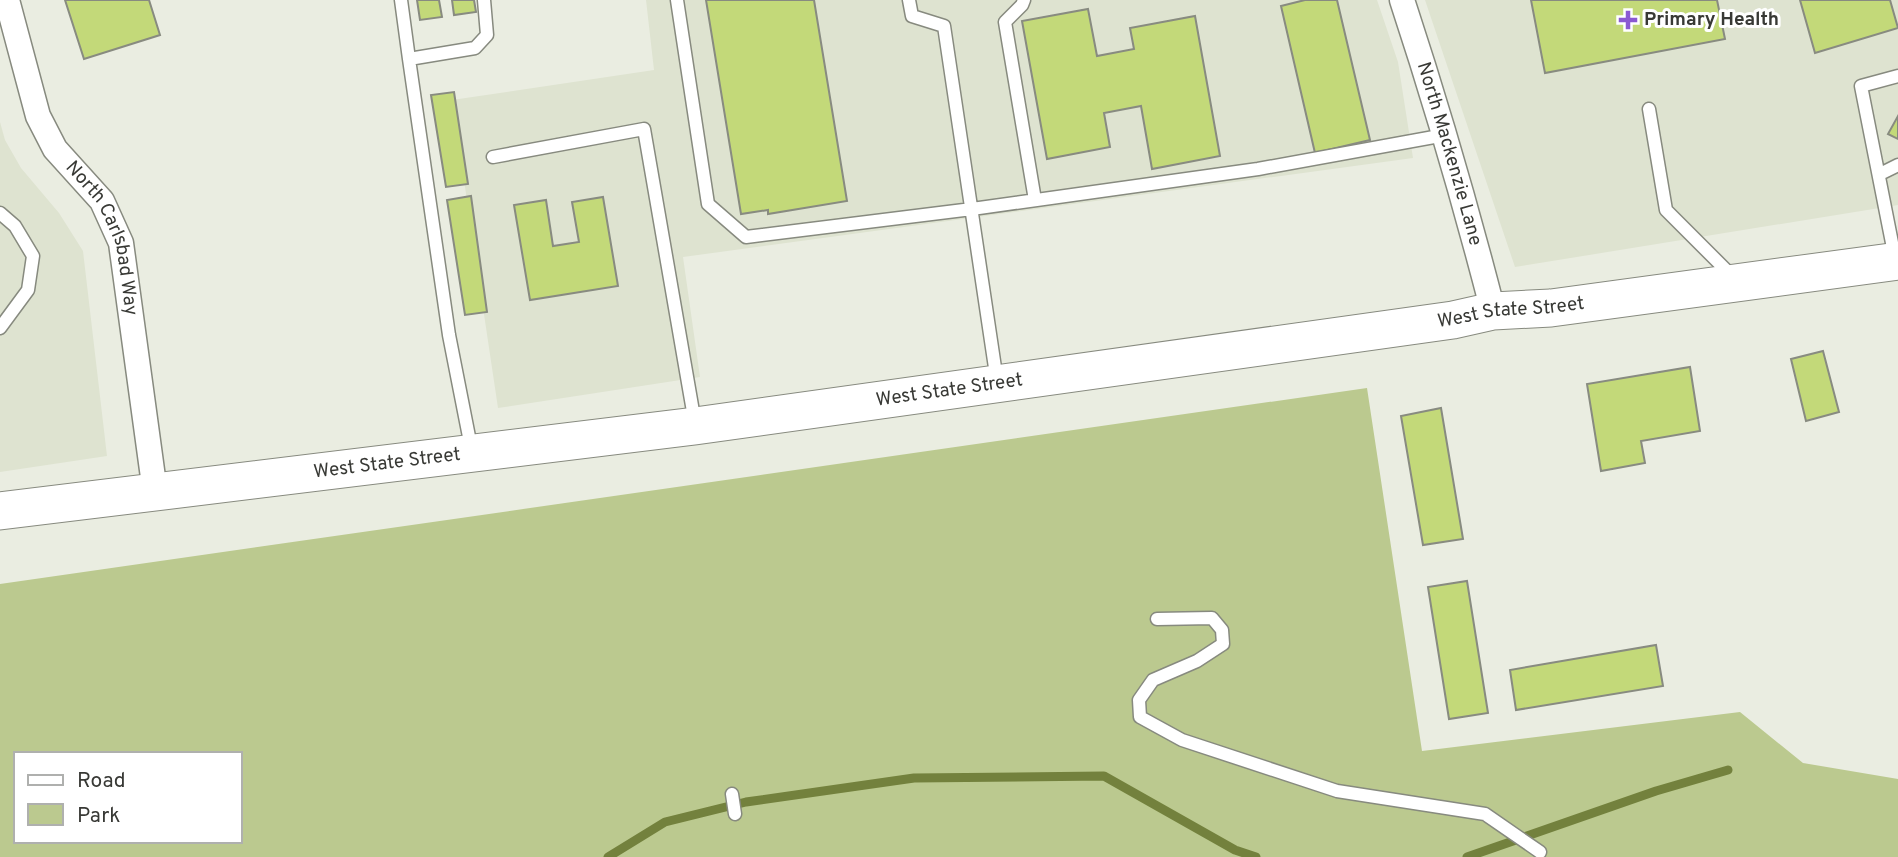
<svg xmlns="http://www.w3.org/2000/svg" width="1898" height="857" viewBox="0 0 1898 857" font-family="Overpass,sans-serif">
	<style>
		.built { fill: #dee3d0 }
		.green { fill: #bbc98f; fill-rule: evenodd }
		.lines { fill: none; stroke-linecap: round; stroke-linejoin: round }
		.stream { stroke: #73813d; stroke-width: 9 }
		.building { fill: #c3d979; stroke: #888b80; stroke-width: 2 }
		.service-casing { stroke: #878a7f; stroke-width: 15 }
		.minor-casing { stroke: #878a7f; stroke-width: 27 }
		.primary-casing { stroke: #878a7f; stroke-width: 39 }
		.service { stroke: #fff; stroke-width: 12 }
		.minor { stroke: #fff; stroke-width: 24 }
		.primary { stroke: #fff; stroke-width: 37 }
		.poi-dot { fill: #8b59d2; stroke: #fff; stroke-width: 2.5 }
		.labels { text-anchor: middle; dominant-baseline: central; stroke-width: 6; stroke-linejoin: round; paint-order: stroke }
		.poi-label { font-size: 19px; font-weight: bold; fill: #383935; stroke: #fff; text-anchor: start }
		.street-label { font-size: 19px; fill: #383935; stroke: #fff }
	</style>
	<rect width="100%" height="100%" fill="#eaede1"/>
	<path class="built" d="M646,0H1377L1398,62L1413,158L683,257L700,377L498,408L452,100L654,70Z
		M1425,0H1898V205L1515,267Z
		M0,122L5,140L21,168L59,213L83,251L107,456L0,472Z"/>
	<path class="green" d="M1367,388L1422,751L1740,712L1803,763L1898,779V857H0V584ZM16,754H240V841H16Z"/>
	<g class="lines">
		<path class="stream" d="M608,857L665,822L746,802L914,778L1104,776L1235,850L1256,857
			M1467,857L1656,791L1728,770"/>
	</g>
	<path class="building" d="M65,0H149L160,35L84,59Z
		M417,0H439L442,17L420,20Z
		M452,0H474L476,12L454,15Z
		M706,0H814L847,201L768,214V210L741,214Z
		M1305,0H1337L1370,140L1315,153L1281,6Z
		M1531,0H1717L1725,39L1545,73Z
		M1800,0H1890L1898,28L1815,53Z
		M1088,9L1097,56L1134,49L1130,28L1195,16L1220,156L1152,169L1141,106L1104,113L1110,147L1047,159L1022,21Z
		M454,92L468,184L446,187L431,95Z
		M1898,116V139L1888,134Z
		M471,196L487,312L465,315L447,200Z
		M603,197L618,286L530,300L514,205L546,200L553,246L579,242L572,202Z
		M1823,351L1839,412L1806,421L1791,359Z
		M1690,367L1700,431L1641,441L1645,463L1601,471L1587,384Z
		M1441,408L1463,539L1423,545L1401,416Z
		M1467,581L1488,713L1449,719L1428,587Z
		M1656,645L1663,686L1516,710L1510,670Z"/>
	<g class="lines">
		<g class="service-casing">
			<path id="service" d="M401,0L409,59
				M677,0L708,204L746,237L972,209L1258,169L1445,135
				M909,0L912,16L944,26L997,381
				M1024,0L1022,5L1005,22L1035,200
				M1649,109L1666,210L1732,276
				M493,157L644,129L695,423
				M1880,174L1898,165
				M0,213L15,226L33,256L28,290L0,328
				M1895,258L1861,86L1898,76
				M472,452L449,335L409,59L475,48L487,35L484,0
				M1157,619L1212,618L1222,630L1223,644L1197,661L1153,680L1139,700L1140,717L1182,740L1337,791L1485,814L1540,852
				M732,794L735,814"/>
		</g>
		<g class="minor-casing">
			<g id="minor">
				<path id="s1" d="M7,0L38,116L55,149L102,201L121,243L155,492"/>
				<path id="s2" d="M1402,0C1436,103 1466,206 1493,311"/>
			</g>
		</g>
		<g class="primary-casing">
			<g id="primary">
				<path id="s3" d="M0,511L695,426L1453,320L1493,311L1551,308L1898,261"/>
			</g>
		</g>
		<use href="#service" class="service"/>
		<use href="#minor" class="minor"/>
		<use href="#primary" class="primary"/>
	</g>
	<path class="poi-dot" d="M1624.5 9.5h7v7h7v7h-7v7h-7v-7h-7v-7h7z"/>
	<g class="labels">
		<g class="poi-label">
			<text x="1644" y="20">Primary Health</text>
		</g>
		<g class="street-label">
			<text stroke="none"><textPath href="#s2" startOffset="161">North Mackenzie Lane</textPath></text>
			<text stroke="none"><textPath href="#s1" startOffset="262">North Carlsbad Way</textPath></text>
			<text stroke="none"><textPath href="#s3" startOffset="1524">West State Street</textPath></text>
			<text stroke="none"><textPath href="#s3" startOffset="957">West State Street</textPath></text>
			<text stroke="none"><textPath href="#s3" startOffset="390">West State Street</textPath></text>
		</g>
	</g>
	<rect x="14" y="752" width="228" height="91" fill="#ffffff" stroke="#afb0ae" stroke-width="2"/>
	<rect x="28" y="775" width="35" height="10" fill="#ffffff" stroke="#afb0ae" stroke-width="2"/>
	<text x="77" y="787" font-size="21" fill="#383935">Road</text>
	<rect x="28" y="804" width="35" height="21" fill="#bbc98f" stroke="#afb0ae" stroke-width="2"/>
	<text x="77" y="822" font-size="21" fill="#383935">Park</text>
</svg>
